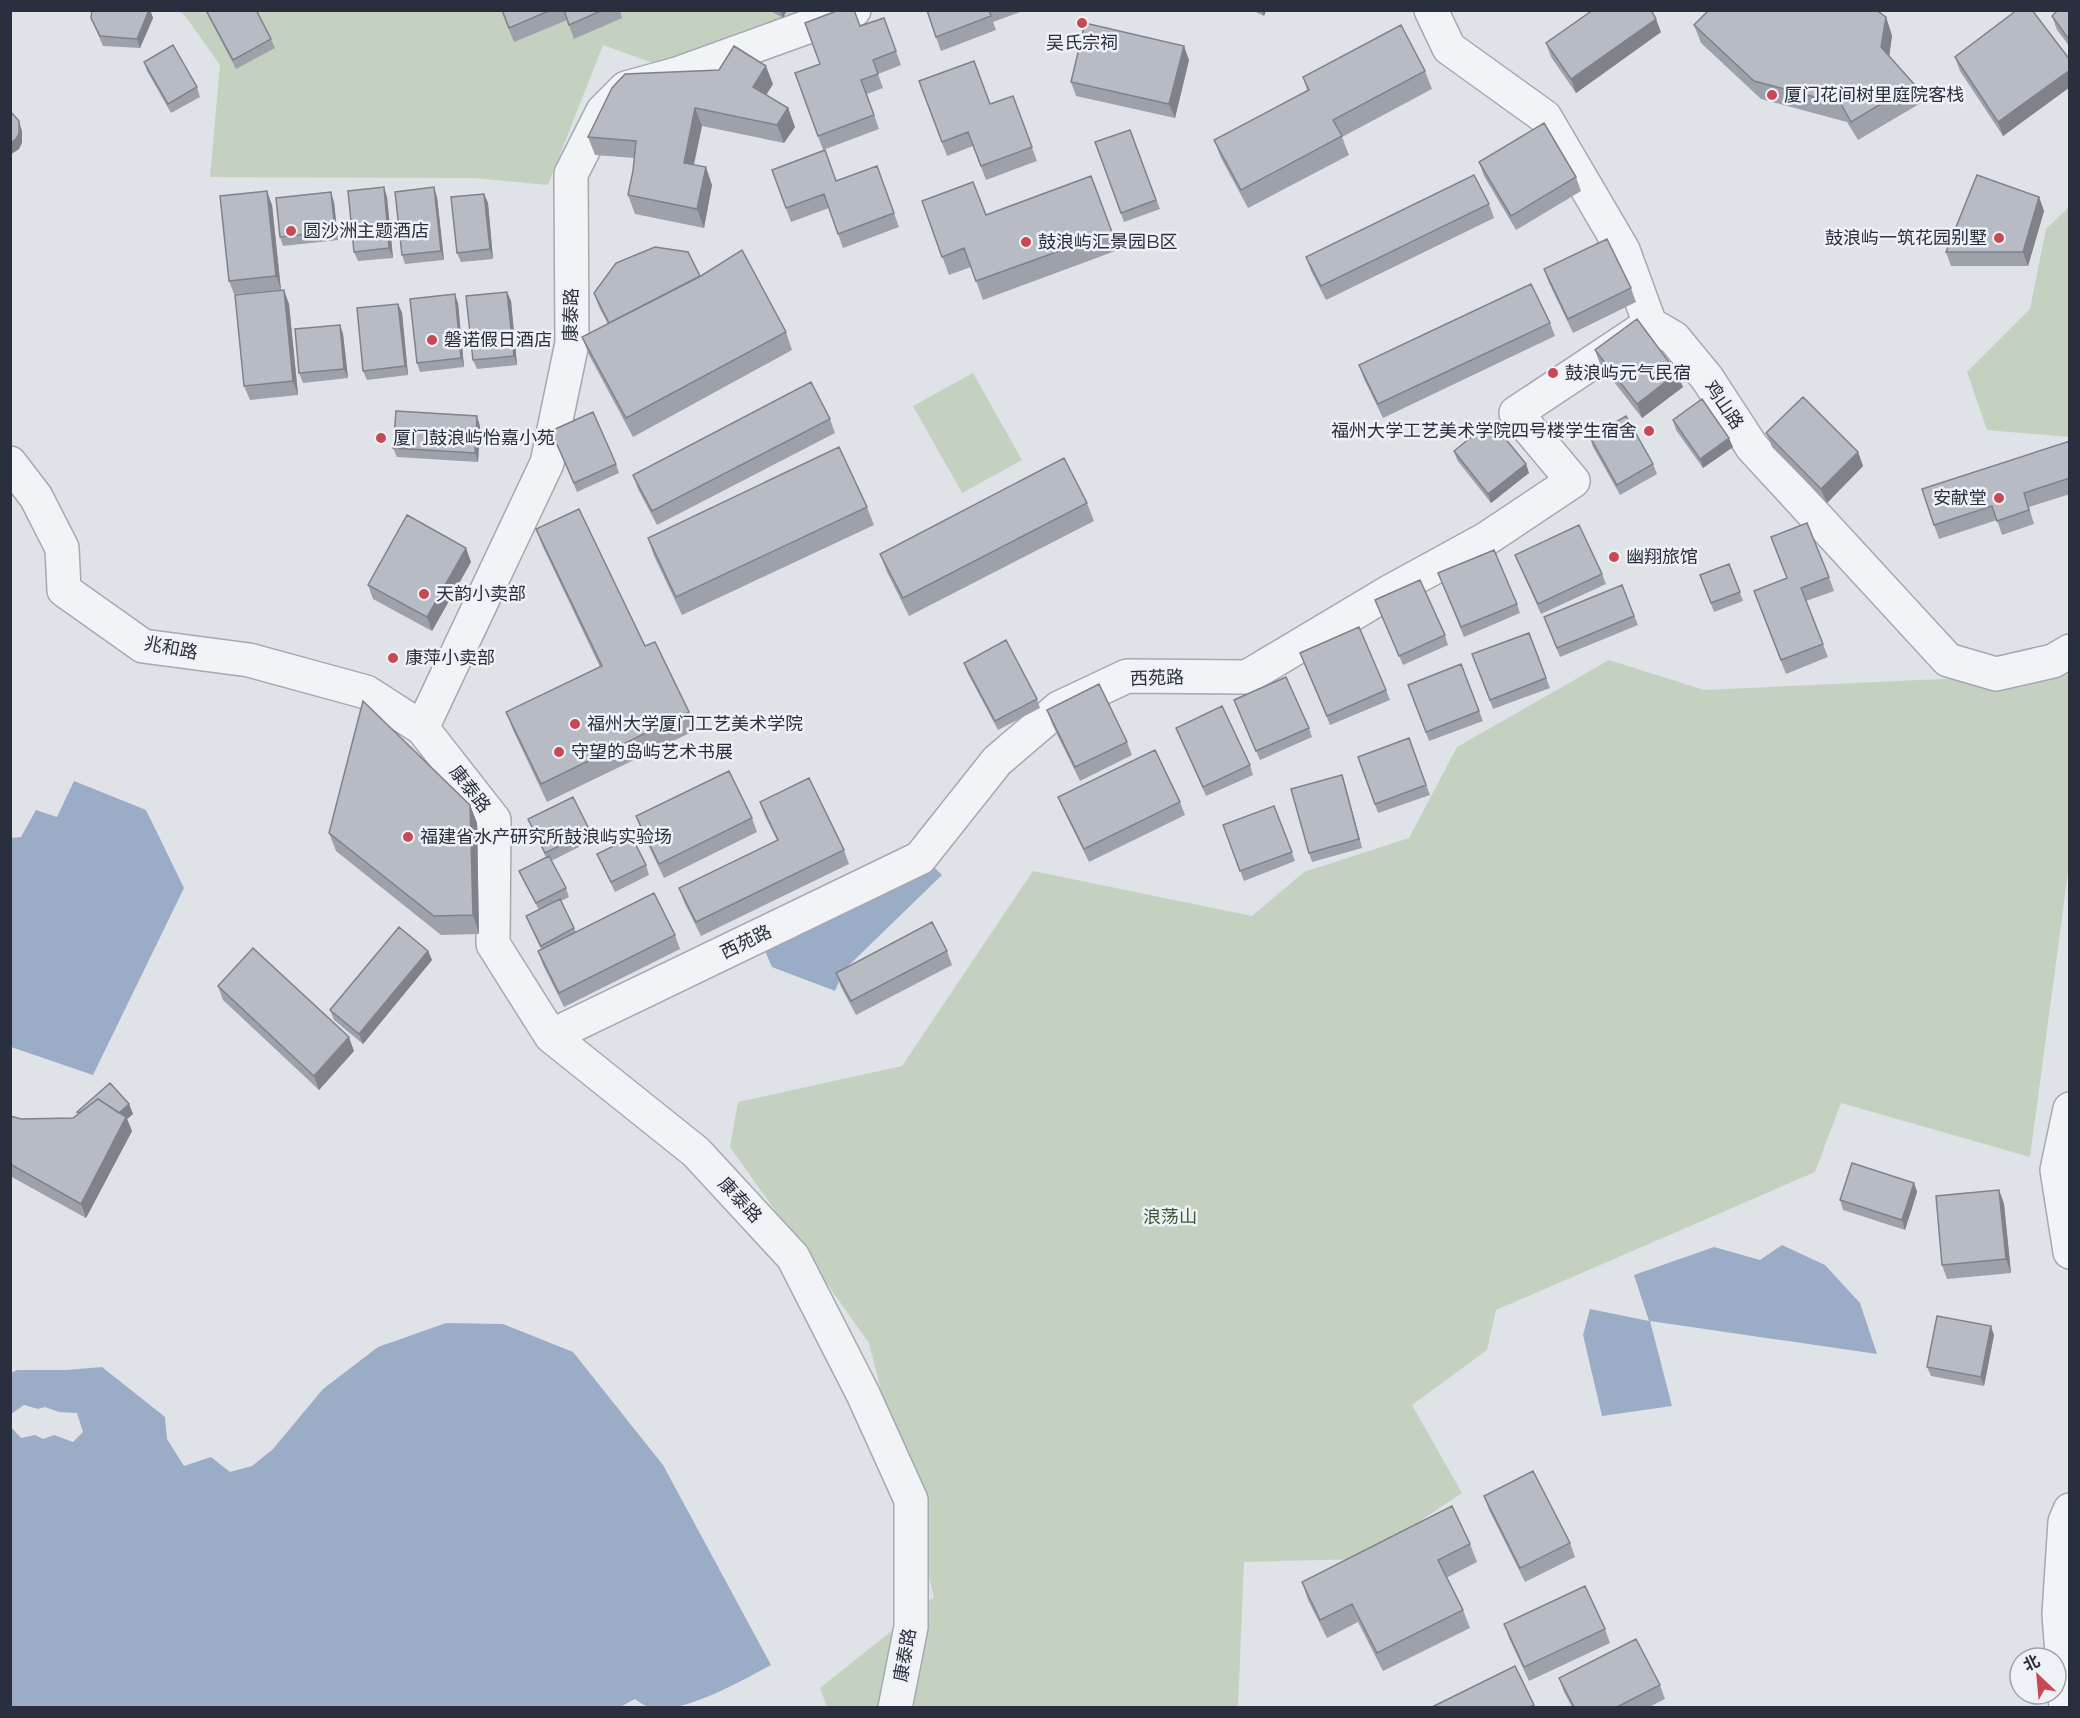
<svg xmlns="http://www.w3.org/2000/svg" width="2080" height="1718" viewBox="0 0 2080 1718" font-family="Montserrat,'Noto Sans SC',sans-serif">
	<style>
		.green { fill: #c4d1c0 }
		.water { fill: #9badc6 }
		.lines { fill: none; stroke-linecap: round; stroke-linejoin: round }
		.minor-casing { stroke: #a5a9b1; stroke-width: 36 }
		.minor { stroke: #f1f3f6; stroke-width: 33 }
		.wall { fill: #9da1a9 }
		.shaded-wall { fill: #7f8389 }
		.building { fill: #b6bbc4; stroke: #7f8389; stroke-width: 1.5 }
		.poi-dot { fill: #c74954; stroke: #eef1f5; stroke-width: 2 }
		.labels { text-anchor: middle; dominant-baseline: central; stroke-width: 5; stroke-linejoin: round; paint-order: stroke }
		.poi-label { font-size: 18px; fill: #292f3e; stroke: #eef1f5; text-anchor: start }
		.street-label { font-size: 18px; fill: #292f3e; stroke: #eef1f5 }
		.park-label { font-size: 18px; fill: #3b5937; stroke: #eef1f5 }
	</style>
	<rect width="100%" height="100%" fill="#dfe2e7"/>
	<path class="green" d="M179,11H824L661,66L603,45L548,185L474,178L210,177L220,65L186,17Z
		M2069,207V437L1987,430L1967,372L2030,309L2046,229Z
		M973,373L1022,460L962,493L913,406Z
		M1609,660L1704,690L2069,673V865L2030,1157L1841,1103L1815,1172L1496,1310L1487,1350L1412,1405L1462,1493L1363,1559L1244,1562L1238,1707H827L820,1688L934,1597L869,1343L730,1147L738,1102L902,1066L1033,871L1252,916L1304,872L1409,838L1457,747Z"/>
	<path class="water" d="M74,781L146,810L184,888L93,1075L11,1047V838L21,837L36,810L57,817Z
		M930,863L942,875L844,970L835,991L772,967L762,944Z
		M1782,1245L1825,1265L1860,1303L1877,1354L1650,1321L1672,1406L1602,1416L1583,1335L1590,1309L1649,1321L1634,1275L1714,1247L1760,1260Z
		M446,1323L503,1324L573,1352L663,1465L771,1665C742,1680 679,1718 647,1706C643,1705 639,1702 635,1699L618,1708L11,1707V1427L21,1438L35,1435L43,1439L54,1435L73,1442L83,1432L77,1413L59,1412L45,1407L38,1409L24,1405L11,1414V1373L17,1370H66L102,1367L165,1417L167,1439L184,1466L211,1457L230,1472L252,1466L273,1449L323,1389L378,1347Z"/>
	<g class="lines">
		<g class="minor-casing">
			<path id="minor" d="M854,10L677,74L626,88L603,111L571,174L572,343L547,463L422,728L494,820L493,944L551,1036L696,1152L793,1257L863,1394L911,1500V1627L895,1708
				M1431,10L1449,48L1545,117L1623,250L1650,324L1674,338L1707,378L1752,447L1948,660L1996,674L2053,661L2070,651
				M10,463L36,497L62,548L64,590L143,646L249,660L366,692L422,728
				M551,1036L920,858L997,761L1059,708L1127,676L1247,677L1391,591L1486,539L1573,481L1516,413L1650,324
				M2070,1109L2057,1170L2070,1252
				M2066,1708L2059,1614L2065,1522L2070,1510"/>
		</g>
		<use href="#minor" class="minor"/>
	</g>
	<path class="wall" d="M92,10H150L153,18L140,48L103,46L91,18Z
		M205,10H256L271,39L275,48L236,69Z
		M501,10H620L622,18L574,39L567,20L514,42Z
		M769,10H787L783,18Z
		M926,10H1025L993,22L996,30L941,51Z
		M1252,10H1266L1264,16Z
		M2070,10V47L2057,30L2052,16Z
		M1886,17L1892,36L1889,56L1914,84L1921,103L1858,140L1847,122L1761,99L1701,43L1694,25Z
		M884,18L901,65L878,74L883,88L867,94L879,129L823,150L795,73L820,64L860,26Z
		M1661,32L1576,93L1551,57L1546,43Z
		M1955,57L2070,60V87L2003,136L1960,71Z
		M1189,60L1175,118L1076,96L1071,82Z
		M144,62L197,87L200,97L171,113L147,71Z
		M1425,71L1432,89L1342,137L1349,155L1248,208L1221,158L1214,140L1307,90L1303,77Z
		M919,81L990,104L1013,96L1037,161L986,180L973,146L947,156Z
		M773,84L766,95L788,108L795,127L784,143L702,126L694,165L712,185L704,228L635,214L628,195L633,171L634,158L595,155L588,137Z
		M1130,130L1160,209L1124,222L1095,142Z
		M1479,162L1576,177L1581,191L1516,230L1484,176Z
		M877,166L899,227L843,248L829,208L791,222L772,170L836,181Z
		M1091,176L1118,250L983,300L971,267L949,275L922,201L986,215Z
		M484,194L488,203L493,259L461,262L457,253Z
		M387,197L393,258L358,261L354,252Z
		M437,197L444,260L405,264L402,255Z
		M2039,197L2044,211L2028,266H1951L1946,252Z
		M334,202L338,240L283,246L280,237Z
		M1489,204L1494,218L1326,300L1311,271L1306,257Z
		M272,205L281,290L234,294L229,281Z
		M1544,269L1631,288L1636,302L1573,333L1549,283Z
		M700,276L786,332L792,350L633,437L589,355L582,337L608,324L599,307L594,293Z
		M507,292L511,301L517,365L477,369L473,360Z
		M458,303L464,367L420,372L417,363Z
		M289,304L298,395L250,400L244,386Z
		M398,304L402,313L408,375L367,380L363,371Z
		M1550,323L1555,336L1383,418L1364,379L1359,365Z
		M340,325L343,334L348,378L303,383L299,373Z
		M1595,350L1683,387L1642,418L1600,364Z
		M830,419L835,433L657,525L638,489L633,475Z
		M1673,420L1733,447L1703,468L1676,430Z
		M480,426L478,462L397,457L393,448Z
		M551,431L616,464L619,473L577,492Z
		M1766,433L1858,452L1863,466L1827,503L1772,447Z
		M1590,437L1653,464L1657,474L1620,495L1593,447Z
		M2070,441V494L2029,507L2034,524L2002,535L1997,520L1939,539L1934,525Z
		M1454,451L1526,464L1529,473L1491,503L1457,460Z
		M1087,503L1094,521L909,616L887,572L880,554Z
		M867,507L874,525L682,615L654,556L648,538Z
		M536,529L645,646L689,712L696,730L547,802L513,730L506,712L600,667L543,547Z
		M1515,555L1602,574L1606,584L1541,614Z
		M471,562L432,631L373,599L368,585Z
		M1729,564L1743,601L1714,612L1700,575Z
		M1438,573L1517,604L1520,613L1464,637Z
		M1829,577L1834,591L1806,601L1828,657L1786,674L1759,605Z
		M1622,585L1638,625L1560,657L1548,627Z
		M1375,600L1445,635L1448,645L1403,665Z
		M1529,633L1550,688L1493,709L1472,654Z
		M1300,653L1386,690L1390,700L1330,725Z
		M964,663L1037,699L1040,708L998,730L967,672Z
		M1461,664L1483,721L1429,741L1408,685Z
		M1234,700L1309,728L1312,737L1260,760Z
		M1047,710L1127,742L1132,755L1080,781L1052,724Z
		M1176,728L1250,765L1253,775L1206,796Z
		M1409,738L1430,795L1378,813L1358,757Z
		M1342,775L1362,848L1312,862L1309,853Z
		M1058,797L1180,802L1185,815L1089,862L1064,811Z
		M760,802L844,850L849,864L701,936L684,902L679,888L777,840L765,816Z
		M470,805L477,823L479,934L441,935L336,851L329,833Z
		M1274,806L1295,861L1244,881L1223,825Z
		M636,816L752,818L757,832L664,878L641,830Z
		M528,819L590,831L593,840L551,861L566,888L569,897L561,901L576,932L675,935L680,949L564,1007L543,965L538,951L541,949L530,926L526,916L539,910L523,880L519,871L546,857L532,828Z
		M597,854L646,865L649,875L615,892L601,863Z
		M428,951L432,960L363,1044L334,1020L330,1010Z
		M947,951L952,965L856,1015L841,987L836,973Z
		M218,986L354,1051L319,1090L223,1000Z
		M129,1104L133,1114L127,1119L132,1131L86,1218L10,1176V1116L21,1119L73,1118L78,1114L77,1112Z
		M1914,1183L1917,1192L1905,1230L1843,1210L1840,1200Z
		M1999,1190L2004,1204L2011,1273L1947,1279L1942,1265Z
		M1994,1335L1984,1386L1931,1376L1927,1367Z
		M1484,1496L1570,1543L1575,1557L1525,1582L1489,1510Z
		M1470,1544L1477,1562L1446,1578L1463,1610L1470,1628L1383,1671L1358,1622L1327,1638L1308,1600L1302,1582Z
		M1504,1624L1605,1629L1610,1643L1529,1681L1509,1638Z
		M1559,1678L1660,1685L1665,1699L1649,1707H1572L1564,1692Z"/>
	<path class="shaded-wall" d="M149,10H150L153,18L140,48L137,39Z
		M780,10H787L783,18Z
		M1262,10H1266L1264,16Z
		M1886,17L1892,36L1888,65L1881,47Z
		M1656,19L1661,32L1576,93L1571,79Z
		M1184,46L1189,60L1175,118L1169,104Z
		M766,66L773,84L760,105L753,87Z
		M2070,70V87L2003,136L1998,122Z
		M695,108L702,126L690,181L684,163Z
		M788,108L795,127L784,143L777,125Z
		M19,121L22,131V143L19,149L10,155V143Z
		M706,167L712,185L704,228L697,209Z
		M384,187L387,197L393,258L389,248Z
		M434,187L437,197L444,260L441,251Z
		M267,191L272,205L281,290L276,276Z
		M331,192L334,202L338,240L335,231Z
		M484,194L488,203L493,259L490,249Z
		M2039,197L2044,211L2028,266L2023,252Z
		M284,290L289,304L298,395L293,381Z
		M507,292L511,301L517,365L514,356Z
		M455,294L458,303L464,367L461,358Z
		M398,304L402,313L408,375L405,366Z
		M340,325L343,334L348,378L344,369Z
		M1677,373L1683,387L1642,418L1637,404Z
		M477,416L480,426L478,462L475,453Z
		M1729,438L1733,447L1703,468L1700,459Z
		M1858,452L1863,466L1827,503L1821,489Z
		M1526,464L1529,473L1491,503L1488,494Z
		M466,548L471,562L432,631L427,617Z
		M1342,775L1345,784L1362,848L1359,839Z
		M470,805L477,823L479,934L473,915Z
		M428,951L432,960L363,1044L359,1034Z
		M349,1037L354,1051L319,1090L314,1076Z
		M129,1104L133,1114L127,1119L132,1131L86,1218L81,1204L117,1115Z
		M1914,1183L1917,1192L1905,1230L1902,1220Z
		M1999,1190L2004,1204L2011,1273L2006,1259Z
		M1991,1326L1994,1335L1984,1386L1981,1377Z"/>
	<path class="building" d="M92,10H149L137,39L100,36L91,18Z
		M206,10H256L271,39L233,60Z
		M502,10H551L509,28Z
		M564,10H603L569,25Z
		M839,10H854L860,26L884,18L896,51L873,60L878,74L861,80L874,115L818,136L795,73L820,64L805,23Z
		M927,10H989L991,16L936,37Z
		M1593,10H1651L1656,19L1571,79L1546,43Z
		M1709,10H1876L1886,17L1881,47L1914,84L1851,122L1841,104L1754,81L1694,25Z
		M2017,10H2032L2070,60V70L1998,122L1955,57Z
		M2058,10H2070V41L2052,16Z
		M1085,23L1184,46L1169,104L1071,82Z
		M1401,25L1425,71L1333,120L1342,136L1241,190L1214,140L1309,90L1303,77Z
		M173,45L197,87L168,104L144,62Z
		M734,46L766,66L753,87L788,108L777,125L695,108L684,163L706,167L697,209L628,195L633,171L636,141L588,137L612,88L625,74L719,70Z
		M974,61L990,104L1013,96L1032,147L981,166L968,132L942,142L919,81Z
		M10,111L19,121V134L16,139L10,143Z
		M1544,123L1576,177L1511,216L1479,162Z
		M1130,130L1156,200L1121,213L1095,142Z
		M825,150L836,181L877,166L894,213L838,234L824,194L786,208L772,170Z
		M1474,175L1489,204L1321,286L1306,257Z
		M1977,175L2039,197L2023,252H1946Z
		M1091,176L1112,232L976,281L964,248L942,257L922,201L973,182L986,215Z
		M384,187L389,248L354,252L348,191Z
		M434,187L441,251L402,255L395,192Z
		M267,191L276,276L229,281L220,196Z
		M331,192L335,231L280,237L276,198Z
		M484,194L490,249L457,253L451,197Z
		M1607,239L1631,288L1568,319L1544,269Z
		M655,247L688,252L700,276L609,323L594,293L616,263Z
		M742,250L786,332L626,418L582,337L701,276Z
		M1531,284L1550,323L1378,404L1359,365Z
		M284,290L293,381L244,386L235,295Z
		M507,292L514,356L473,360L466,296Z
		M455,294L461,358L417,363L410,299Z
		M398,304L405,366L363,371L357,308Z
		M1637,319L1677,373L1637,404L1595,350Z
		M340,325L344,369L299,373L295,329Z
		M811,382L830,419L652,511L633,475Z
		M1803,397L1858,452L1821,489L1766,433Z
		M1702,399L1729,438L1700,459L1673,420Z
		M396,411L477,416L475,453L393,448Z
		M593,412L616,464L574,483L551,431Z
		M1626,416L1653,464L1617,485L1590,437Z
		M1491,421L1526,464L1488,494L1454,451Z
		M2070,441V478L2024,493L2029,510L1997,521L1992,506L1934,525L1922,489Z
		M839,447L867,507L676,597L648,538Z
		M1064,458L1087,503L903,598L880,554Z
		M579,509L645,646L655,642L689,712L541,784L506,712L602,666L536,529Z
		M407,515L466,548L427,617L368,585Z
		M1807,523L1829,577L1801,588L1823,644L1781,660L1754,591L1787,578L1771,537Z
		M1579,525L1602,574L1538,604L1515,555Z
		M1494,550L1517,604L1461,627L1438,573Z
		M1729,564L1740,592L1711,603L1700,575Z
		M1420,580L1445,635L1399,656L1375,600Z
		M1622,585L1634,616L1557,648L1544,617Z
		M1359,627L1386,690L1327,716L1300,653Z
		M1529,633L1546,678L1490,700L1472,654Z
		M1006,640L1037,699L995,721L964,663Z
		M1461,664L1479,711L1426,732L1408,685Z
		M1286,677L1309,728L1256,751L1234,700Z
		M1099,684L1127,742L1075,767L1047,710Z
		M363,701L470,805L473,915L434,916L329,833Z
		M1222,706L1250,765L1203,787L1176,728Z
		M1409,738L1426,785L1375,804L1358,757Z
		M1155,750L1180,802L1084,849L1058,797Z
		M729,771L752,818L659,864L636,816Z
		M1342,775L1359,839L1309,853L1291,789Z
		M809,778L844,850L696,922L679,888L778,840L760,802Z
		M573,797L590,831L545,853L528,819Z
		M1274,806L1292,852L1240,871L1223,825Z
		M632,837L646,865L611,882L597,854Z
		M549,856L566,888L536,903L519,871Z
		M654,893L675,935L559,993L538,951Z
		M560,899L574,928L541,946L526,916Z
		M932,922L947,951L851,1001L836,973Z
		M399,927L428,951L359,1034L330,1010Z
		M253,948L349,1037L314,1076L218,986Z
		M110,1083L129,1104L119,1113L98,1099L79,1113L77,1112Z
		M98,1099L126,1117L81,1204L10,1164V1116L21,1119L73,1118Z
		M1852,1163L1914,1183L1902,1220L1840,1200Z
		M1999,1190L2006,1259L1942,1265L1936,1196Z
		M1937,1316L1991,1326L1981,1377L1927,1367Z
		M1533,1471L1570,1543L1520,1568L1484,1496Z
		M1452,1506L1470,1544L1438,1560L1463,1610L1377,1653L1352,1604L1320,1620L1302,1582Z
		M1585,1586L1605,1629L1524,1667L1504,1624Z
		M1636,1639L1660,1685L1617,1707H1574L1559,1678Z
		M1515,1666L1534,1705L1530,1707H1432Z"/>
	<g class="poi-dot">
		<circle cx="1082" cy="23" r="6"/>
		<circle cx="1772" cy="95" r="6"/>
		<circle cx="291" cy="231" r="6"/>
		<circle cx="1999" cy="238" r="6"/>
		<circle cx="1026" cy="242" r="6"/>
		<circle cx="432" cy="340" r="6"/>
		<circle cx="1553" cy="373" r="6"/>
		<circle cx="1649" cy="431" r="6"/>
		<circle cx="381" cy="438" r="6"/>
		<circle cx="1999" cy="498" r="6"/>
		<circle cx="1614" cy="557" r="6"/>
		<circle cx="424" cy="594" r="6"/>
		<circle cx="393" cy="658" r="6"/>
		<circle cx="575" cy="724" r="6"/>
		<circle cx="559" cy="752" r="6"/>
		<circle cx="408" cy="837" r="6"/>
	</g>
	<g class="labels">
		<g class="poi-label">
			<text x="1082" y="43" text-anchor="middle">吴氏宗祠</text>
			<text x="1784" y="95">厦门花间树里庭院客栈</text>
			<text x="303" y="231">圆沙洲主题酒店</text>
			<text x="1987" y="238" text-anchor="end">鼓浪屿一筑花园别墅</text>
			<text x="1038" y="242">鼓浪屿汇景园B区</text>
			<text x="444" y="340">磐诺假日酒店</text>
			<text x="1565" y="373">鼓浪屿元气民宿</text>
			<text x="1637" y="431" text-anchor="end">福州大学工艺美术学院四号楼学生宿舍</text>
			<text x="393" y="438">厦门鼓浪屿怡嘉小苑</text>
			<text x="1987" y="498" text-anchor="end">安献堂</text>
			<text x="1626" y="557">幽翔旅馆</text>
			<text x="436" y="594">天韵小卖部</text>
			<text x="405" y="658">康萍小卖部</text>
			<text x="587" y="724">福州大学厦门工艺美术学院</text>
			<text x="571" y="752">守望的岛屿艺术书展</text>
			<text x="420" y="837">福建省水产研究所鼓浪屿实验场</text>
		</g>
		<g class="street-label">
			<text transform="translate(571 315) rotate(-89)">康泰路</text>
			<text transform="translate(1724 405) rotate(56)">鸡山路</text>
			<text transform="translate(171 648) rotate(11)">兆和路</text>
			<text transform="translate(1157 678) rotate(-2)">西苑路</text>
			<text transform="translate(470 789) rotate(52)">康泰路</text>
			<text transform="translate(746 942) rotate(-26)">西苑路</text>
			<text transform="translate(740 1200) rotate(47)">康泰路</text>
			<text transform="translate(905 1655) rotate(-80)">康泰路</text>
		</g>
		<g class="park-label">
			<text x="1170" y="1217">浪荡山</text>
		</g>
	</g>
	<rect width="2080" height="1718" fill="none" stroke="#292f3e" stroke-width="24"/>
	<g transform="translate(2038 1676) rotate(334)"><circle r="28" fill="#eef1f5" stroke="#9fa3ac" stroke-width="1.5"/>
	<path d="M0-4.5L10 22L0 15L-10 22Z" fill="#c74954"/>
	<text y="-9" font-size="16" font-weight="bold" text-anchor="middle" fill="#292f3e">北</text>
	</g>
</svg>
